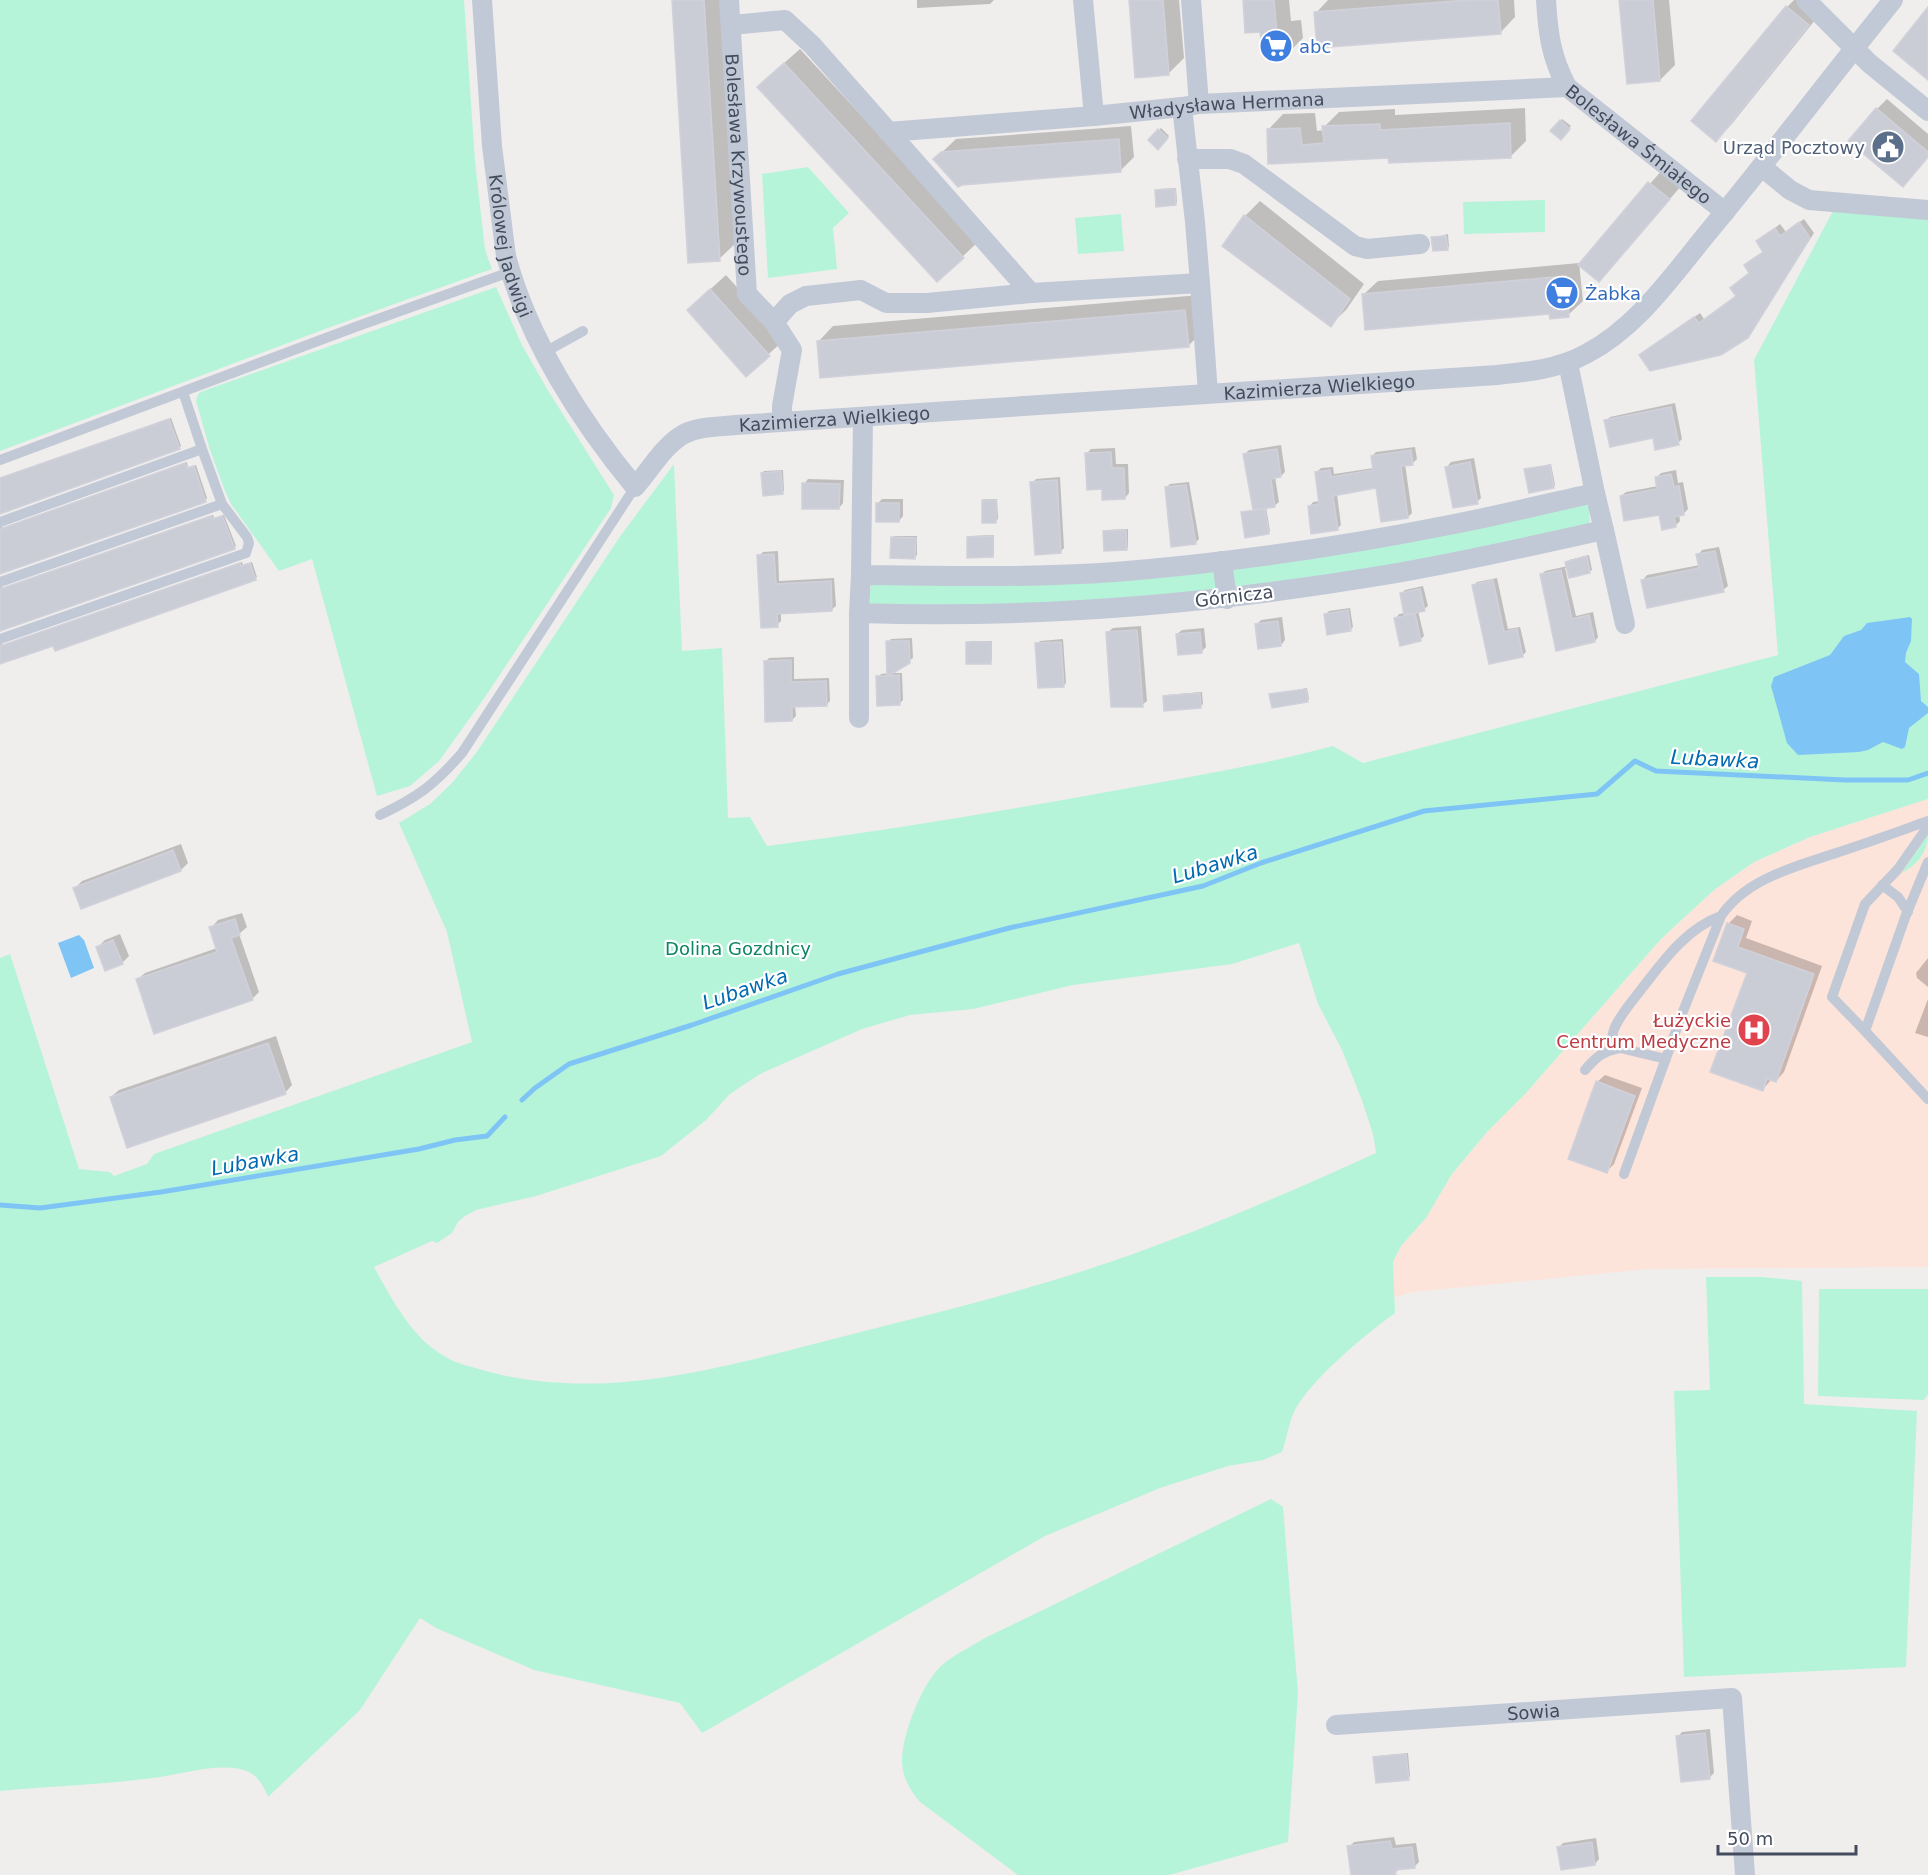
<svg xmlns="http://www.w3.org/2000/svg" width="1928" height="1875" viewBox="0 0 1928 1875" font-family="'DejaVu Sans',sans-serif">
	<style>
		.medical { fill: #fde4da }
		.green { fill: #b6f4da; fill-rule: evenodd }
		.water { fill: #7ec5f5 }
		.shadow { fill: #0003 }
		.lines { fill: none; stroke-linecap: round; stroke-linejoin: round }
		.stream { stroke: #7ec5f5; stroke-width: 5 }
		.building { fill: #cbcdd6; stroke: #d0d1da; stroke-width: 1.5 }
		.service { stroke: #c2c9d6; stroke-width: 10 }
		.minor { stroke: #c2c9d6; stroke-width: 20 }
		.labels { text-anchor: middle; dominant-baseline: central; stroke-width: 4.5; stroke-linejoin: round; paint-order: stroke }
		.shop-label { font-size: 18px; fill: #366cbe; stroke: #fff; text-anchor: start }
		.street-label { font-size: 18px; fill: #434c5d; stroke: #fff }
		.service-label { font-size: 18px; fill: #4e5e75; stroke: #fff; text-anchor: end }
		.park-label { font-size: 18px; fill: #0c8661; stroke: #fff }
		.health-label { font-size: 18px; fill: #be3a42; stroke: #fff; text-anchor: end }
		.water-label { font-size: 20px; font-style: italic; fill: #006ab3; stroke: #fff }
	</style>
	<rect width="100%" height="100%" fill="#f0eded"/>
	<path class="medical" d="M1928,799V1267L1648,1269L1413,1292L1393,1298V1262L1401,1246L1426,1218L1452,1174L1487,1132L1526,1093L1661,939L1714,890L1754,862L1810,837Z"/>
	<path class="green" d="M0,0H464L475,161L485,250L492,269L325,329L0,451Z
		M808,167L849,213L833,228L837,269L768,278L762,174Z
		M1545,200V232L1464,234L1463,202Z
		M1834,209L1928,216V799L1810,837L1754,862L1714,890L1661,939L1526,1093L1487,1132L1452,1174L1426,1218L1401,1246L1393,1262L1395,1313C1366,1334 1314,1377 1296,1408C1289,1420 1287,1438 1282,1452L1263,1460L1228,1466L1160,1488L1045,1536L702,1733L680,1703L534,1670L436,1628L420,1618L360,1710L268,1797C264,1787 259,1777 249,1772C224,1760 179,1775 153,1778C102,1785 51,1786 0,1791V958L10,954L79,1169L110,1172L114,1176L147,1164L154,1154L472,1042L447,932L399,823L430,804L452,783L476,753L621,535L674,464L682,651L722,648L728,818L750,817L767,846C885,831 1002,811 1118,790C1190,777 1262,765 1333,746L1363,763L1778,655L1754,360ZM1299,943L1318,1004L1342,1050L1361,1098L1373,1134L1376,1153C1290,1192 1203,1230 1113,1261C1026,1291 935,1313 845,1336C730,1365 604,1404 486,1371C472,1367 457,1364 444,1356C411,1337 392,1299 374,1267L432,1241L437,1243L452,1233L458,1222L465,1216L476,1210L536,1196L661,1156L706,1120L729,1095L743,1085L762,1073L862,1029L910,1015L973,1009L1073,985L1232,964Z
		M1121,214L1124,251L1078,254L1075,218Z
		M496,287L522,345L547,389L614,495L611,508L485,697L439,761L410,786L377,796L312,559L279,571L231,504L225,491L210,450L196,401L198,394L203,391Z
		M1586,504L1589,508L1590,524L1449,557L1235,590L1232,568Z
		M1214,571L1217,590L1041,606L870,604L869,602L871,584Z
		M1928,834C1928,852 1917,865 1902,873Z
		M1706,1277H1762L1802,1281L1804,1404L1917,1411L1906,1667L1684,1677L1674,1391L1710,1390Z
		M1819,1289H1928V1394L1924,1400L1818,1396Z
		M1271,1499L1283,1507L1298,1693L1288,1842L1169,1875H1018L920,1802C910,1791 902,1776 902,1761C902,1734 922,1683 942,1665C955,1654 972,1646 985,1638Z"/>
	<path class="water" d="M1910,617L1912,619L1911,641L1906,653L1905,662L1919,674L1921,701L1928,707V713L1909,728L1905,747L1902,749L1883,742L1868,750L1859,752L1798,755L1787,743L1771,686L1774,677L1830,655L1844,636L1861,630L1867,623Z
		M79,935L84,940L94,968L71,978L58,943Z"/>
	<path class="shadow" d="M673,0H720L735,244L719,259Z
		M917,0H994L990,4L917,8Z
		M1131,0H1179L1184,58L1168,74Z
		M1244,0H1289L1291,21L1301,20L1303,38L1289,52L1261,30Z
		M1328,0H1514L1515,17L1500,33L1316,13Z
		M1621,0H1669L1675,65L1660,80Z
		M1794,0H1812L1823,10L1731,125L1716,140L1787,7Z
		M800,49L978,242L962,257L774,72Z
		M1887,99L1928,134V157L1877,109Z
		M1525,108L1526,141L1511,156H1389L1269,162L1268,130L1283,114L1315,113L1317,131L1324,130V127L1339,112L1395,109V115Z
		M1562,119L1571,126L1561,138L1552,131Z
		M1131,126L1134,157L1121,170L935,159L956,139Z
		M1161,128L1169,136L1158,148L1150,140Z
		M1663,169L1682,185L1599,280L1580,264Z
		M1176,188L1177,202L1175,204L1156,191L1158,189Z
		M1260,201L1364,284L1346,310L1330,325L1224,246L1245,216Z
		M1804,219L1814,233L1752,331L1646,351L1700,313L1704,319L1737,295L1751,273L1750,261L1765,251L1763,237L1780,224L1786,232Z
		M1448,234L1449,247L1447,248L1433,238Z
		M1579,263L1583,301L1568,315L1363,295L1378,281Z
		M726,275L784,340L746,375L704,295Z
		M1200,295L1203,331L1188,346L818,342L833,326Z
		M1675,403L1682,439L1678,443L1606,421L1610,417Z
		M171,418L181,446L179,448L0,512V479Z
		M1281,445L1285,472L1281,476L1275,477L1279,502L1274,506L1266,507L1270,531L1268,533L1242,513L1255,509L1245,454L1249,450Z
		M1415,447L1417,459L1413,463L1405,464L1412,513L1408,517L1377,486L1337,494L1341,525L1337,529L1310,506L1313,502L1320,501L1317,472L1321,468L1333,467L1334,474L1374,468L1372,456L1376,452Z
		M1115,448L1116,464H1128L1129,493L1125,498L1103,487L1086,454L1091,449Z
		M1474,458L1481,498L1477,502L1447,467L1451,462Z
		M187,462L188,468L196,465L207,498L206,500L0,572V527L5,528Z
		M1551,464L1555,485L1553,487L1526,470Z
		M783,470L784,491L782,492L762,473L764,471Z
		M1676,470L1678,483L1683,482L1688,509L1683,514H1679L1680,521L1675,526L1660,513L1621,496L1626,492L1658,486L1657,477L1661,473Z
		M1060,477L1064,548L1060,552L1032,483L1036,479Z
		M808,479L844,480L843,503L839,508L804,484Z
		M1189,482L1199,539L1195,543L1166,488L1170,484Z
		M882,499H903V516L899,521L877,504Z
		M985,499H997L998,519L996,521L983,501Z
		M213,515L214,518L224,515L236,546L234,548L0,629V587L5,588Z
		M1128,529V547L1126,549L1104,532L1106,530Z
		M994,535V554L993,556L968,538L970,536Z
		M894,536H917V555L915,557L892,538Z
		M1719,547L1728,586L1723,590L1643,580L1647,575L1700,565L1698,555L1702,550Z
		M778,551L779,581L834,578L836,606L831,610L781,612V621L777,625L759,556L763,552Z
		M1589,555L1592,570L1590,571L1565,568L1576,616L1593,612L1598,637L1595,641L1557,649L1541,575L1545,571L1568,566L1567,562L1569,560Z
		M242,562L243,565L252,562L257,577L255,579L0,663V644L5,645Z
		M1497,578L1508,629L1520,627L1526,652L1522,656L1490,663L1473,586L1477,582Z
		M1423,586L1428,606L1424,609L1418,611L1424,636L1420,640L1396,618L1399,614L1406,613L1401,594L1405,590Z
		M1350,608L1353,627L1350,630L1326,614L1329,611Z
		M1282,617L1285,640L1281,645L1256,625L1261,620Z
		M1141,626L1147,701L1142,705L1108,632L1113,628Z
		M1204,628L1206,647L1201,652L1177,634L1182,630Z
		M912,638L913,658L889,673H902L903,700L899,704L878,677L881,674L889,673L888,642L891,639Z
		M1063,639L1066,683L1063,686L1037,644L1040,641Z
		M970,641H992V660L990,662L968,643Z
		M794,657V679L829,678L830,701L826,705L795,706L796,716L792,720L765,662L769,658Z
		M1307,688L1309,699L1307,701L1271,695Z
		M1202,692L1203,704L1201,706L1164,697L1166,695Z
		M181,844L188,863L181,870L75,888L82,881Z
		M242,913L247,927L239,934L259,992L252,999L137,980L145,973L217,948L211,928L218,920Z
		M1737,915L1752,921L1746,938L1822,966L1784,1072L1776,1081L1772,1079L1763,1089L1749,972L1715,960L1728,924Z
		M120,934L129,956L122,963L98,947L105,940Z
		M1928,958V987L1917,978L1916,973Z
		M1928,999V1037L1915,1033Z
		M276,1036L292,1085L285,1093L111,1097L119,1090Z
		M1605,1075L1642,1088L1614,1164L1607,1171L1597,1082Z
		M1710,1729L1714,1773L1709,1778L1678,1737L1682,1732Z
		M1408,1753L1410,1776L1408,1778L1374,1758L1376,1756Z
		M1394,1837L1396,1845L1416,1843L1419,1862L1414,1867L1400,1868L1395,1873L1352,1875L1349,1847L1354,1842Z
		M1596,1838L1599,1859L1595,1864L1559,1847L1563,1843Z"/>
	<g class="lines">
		<path class="stream" d="M522,1100L535,1088L569,1064L692,1025L838,974L1009,928L1203,886L1261,863L1424,811L1597,794L1635,761L1656,771L1845,780H1908L1928,773
			M0,1205L40,1208L161,1192L419,1149L455,1140L487,1136L505,1117"/>
	</g>
	<path class="building" d="M672,0H704L720,261L688,263Z
		M1129,0H1163L1169,75L1135,78Z
		M1243,0H1274L1277,35L1287,34L1290,54L1263,57L1260,32L1245,33Z
		M1468,0H1498L1501,34L1317,48L1314,12Z
		M1619,0H1653L1660,81L1627,84Z
		M1786,6L1809,25L1716,142L1691,121Z
		M1928,7V80L1893,51Z
		M784,63L964,258L937,282L757,87Z
		M1876,108L1928,152V157L1903,187L1848,141Z
		M1560,120L1570,129L1561,140L1550,131Z
		M1510,123L1511,158L1389,163L1388,158L1268,164L1267,129L1300,128L1302,145L1324,143L1322,126L1380,124V130Z
		M1158,129L1168,138L1158,150L1148,140Z
		M1119,139L1121,172L962,185L958,187L933,159L941,152Z
		M1648,182L1670,199L1599,282L1578,265Z
		M1175,189L1176,205L1156,207L1155,190Z
		M1244,215L1350,299L1331,327L1222,246Z
		M1799,222L1810,238L1748,338L1721,355L1650,371L1639,355L1694,317L1699,323L1736,296L1730,288L1749,273L1744,265L1763,252L1756,241L1775,228L1780,236Z
		M1446,236L1448,250L1433,251L1431,237Z
		M1566,276L1569,317L1550,319L1549,314L1365,330L1362,294Z
		M710,289L770,356L746,377L687,310Z
		M1185,310L1189,347L820,378L817,341Z
		M1671,407L1679,445L1655,450L1653,438L1610,447L1604,420Z
		M169,419L180,449L0,514V478Z
		M1277,449L1281,477L1271,479L1275,507L1253,510L1243,454Z
		M1411,450L1413,465L1401,466L1408,518L1381,522L1376,488L1333,496L1338,530L1311,534L1308,506L1319,504L1315,472L1330,470L1331,477L1373,470L1371,456Z
		M1111,452L1112,468H1124L1125,499L1102,500V489L1087,490L1085,453Z
		M1470,462L1478,504L1453,508L1445,467Z
		M185,463L187,468L194,466L206,502L0,574V529Z
		M1550,465L1554,488L1529,493L1524,469Z
		M781,471L783,494L763,496L761,473Z
		M1671,474L1674,487L1679,486L1684,515L1674,517L1676,527L1662,530L1659,515L1624,521L1620,496L1657,489L1655,477Z
		M1057,480L1061,553L1035,555L1030,482Z
		M802,483L840,484L839,509H802Z
		M1186,485L1196,544L1171,547L1165,487Z
		M982,500H996V523H982Z
		M876,503H899V522H876Z
		M1265,509L1269,534L1245,538L1241,512Z
		M211,516L213,519L222,516L224,520L235,549L0,631V589Z
		M1126,530L1127,550L1104,551L1103,531Z
		M993,536V557L967,558V537Z
		M891,537L916,538L915,559L890,558Z
		M1715,551L1724,592L1647,608L1641,580L1699,568L1696,554Z
		M774,554L776,584L831,581L832,611L777,614L778,627L761,628L757,555Z
		M1587,556L1590,573L1569,578L1565,562Z
		M240,563L241,566L250,563L256,580L55,651L53,646L0,664V646Z
		M1561,570L1572,619L1589,615L1595,642L1556,651L1540,574Z
		M1493,580L1504,632L1517,629L1523,657L1489,664L1472,585Z
		M1420,589L1425,611L1404,615L1400,593Z
		M1348,610L1351,631L1327,635L1324,614Z
		M1415,613L1421,641L1400,646L1394,618Z
		M1278,621L1281,646L1258,649L1255,624Z
		M1137,630L1143,707H1111L1106,632Z
		M1200,632L1202,653L1178,655L1176,634Z
		M886,641H909L910,663L888,676L899,675L900,705L877,706L876,676H887Z
		M966,642H991V664H966Z
		M1061,642L1064,687L1038,688L1035,643Z
		M791,660V682L826,681L827,706L792,707V721L765,722L764,661Z
		M1306,689L1308,702L1272,708L1269,694Z
		M1200,693L1201,708L1164,711L1163,696Z
		M173,850L181,871L81,909L73,888Z
		M235,919L240,935L231,938L253,1000L154,1034L136,979L217,952L209,927Z
		M1727,923L1744,929L1738,947L1814,974L1776,1082L1767,1079L1763,1091L1710,1072L1747,973L1713,961Z
		M113,940L123,964L105,971L96,947Z
		M268,1043L286,1094L127,1148L110,1097Z
		M1596,1081L1635,1096L1607,1173L1568,1159Z
		M1705,1733L1710,1779L1681,1782L1676,1736Z
		M1406,1754L1409,1780L1376,1783L1373,1757Z
		M1390,1841L1392,1849L1412,1847L1415,1868L1395,1870L1396,1875H1351L1347,1846Z
		M1592,1842L1595,1865L1561,1870L1557,1847Z"/>
	<g class="lines">
		<path class="service" d="M545,352L583,331
			M0,460L358,326L510,272
			M0,522L202,449L183,392
			M0,582L222,504L202,449
			M0,639L246,553L249,543L247,537L222,504
			M380,815C418,797 434,785 462,753L635,487
			M1928,862L1906,915L1865,1031L1928,1099
			M1882,885L1898,897L1908,912
			M1865,1031L1832,997L1865,904L1898,869L1928,826
			M1666,1059L1620,1048L1611,1043C1612,1037 1613,1030 1616,1025C1623,1011 1634,999 1643,987C1664,960 1687,928 1721,916
			M1585,1070C1596,1057 1603,1051 1620,1048
			M1624,1174L1682,1014L1721,916C1747,878 1795,867 1836,853C1867,843 1897,832 1928,821"/>
		<g class="minor">
			<path id="s1" d="M482,0L492,146L506,256C528,339 581,422 635,487C650,470 664,445 684,434C700,426 719,427 736,425L1497,375C1528,372 1558,369 1586,354C1636,328 1670,279 1705,236C1769,159 1830,78 1893,0"/>
			<path id="s2" d="M729,0L747,294L774,322L792,350L782,406V422"/>
			<path d="M1083,0L1094,116"/>
			<path d="M1191,0L1199,104"/>
			<path id="s3" d="M1546,0C1548,34 1551,57 1567,87L1725,212"/>
			<path d="M1806,0L1869,63L1928,111"/>
			<path d="M731,25L785,20L812,45L1031,293L1200,283L1208,393"/>
			<path d="M1182,107L1195,222L1200,283"/>
			<path id="s4" d="M888,132L1094,116L1182,107L1199,104L1567,87"/>
			<path d="M1187,159H1230L1244,164L1355,246L1367,249L1420,244"/>
			<path d="M1762,167L1790,190L1809,200L1928,210"/>
			<path d="M774,322L790,304L806,296L861,290L886,303H927L1031,293"/>
			<path d="M1568,363L1595,493"/>
			<path d="M1595,493L1604,530C1531,546 1458,563 1385,575C1212,604 1036,619 859,613L861,575C945,576 1031,578 1115,572C1227,563 1339,547 1449,525C1498,516 1547,503 1595,493Z"/>
			<path d="M1604,530L1625,624"/>
			<path d="M1222,561L1227,599"/>
			<path d="M861,575L863,417"/>
			<path d="M859,718V613"/>
			<path id="s5" d="M1336,1725L1732,1698L1745,1875"/>
		</g>
	</g>
	<defs>
		<g id="supermarket-disc" transform="scale(1.725)"><circle r="9.5" fill="#3f7fe0" stroke="#fff"/><path d="M-6-5.5h2.5l.6 2H6L4.5 2H-2.5L-4.4-4H-6ZM-1.5 3.2a1.3 1.3 0 1 0 .1 0ZM3 3.2a1.3 1.3 0 1 0 .1 0Z" fill="#fff"/></g>
		<g id="civic-disc" transform="scale(1.725)"><circle r="9.5" fill="#5c6f8a" stroke="#fff"/><path d="M-.6-6.5H3V-4.5H.6V-3L4-1V1h2V6H-6V1h2V-1L-.6-3ZM-1.2 2.5V6h2.4V2.5Z" fill="#fff"/></g>
		<g id="hospital-disc" transform="scale(1.725)"><circle r="9.5" fill="#e0444e" stroke="#fff"/><path d="M-5-5h3v3.5h4V-5h3V5h-3V1.5h-4V5h-3Z" fill="#fff"/></g>
	</defs>
	<g fill-rule="evenodd">
		<use href="#supermarket-disc" x="1276" y="46"/>
		<use href="#civic-disc" x="1888" y="147"/>
		<use href="#supermarket-disc" x="1562" y="293"/>
		<use href="#hospital-disc" x="1754" y="1030"/>
	</g>
	<g class="labels">
		<g class="shop-label">
			<text x="1299" y="46">abc</text>
			<text x="1585" y="293">Żabka</text>
		</g>
		<g class="street-label">
			<text stroke="none"><textPath href="#s4" startOffset="340">Władysława Hermana</textPath></text>
			<text stroke="none"><textPath href="#s3" startOffset="182">Bolesława Śmiałego</textPath></text>
			<text stroke="none"><textPath href="#s2" startOffset="165">Bolesława Krzywoustego</textPath></text>
			<text stroke="none"><textPath href="#s1" startOffset="248">Królowej Jadwigi</textPath></text>
			<text stroke="none"><textPath href="#s1" startOffset="1234">Kazimierza Wielkiego</textPath></text>
			<text stroke="none"><textPath href="#s1" startOffset="748">Kazimierza Wielkiego</textPath></text>
			<text transform="translate(1234 596) rotate(-7)">Górnicza</text>
			<text stroke="none"><textPath href="#s5" startOffset="198">Sowia</textPath></text>
		</g>
		<g class="service-label">
			<text x="1865" y="147">Urząd Pocztowy</text>
		</g>
		<g class="park-label">
			<text x="738" y="948">Dolina Gozdnicy</text>
		</g>
		<g class="health-label">
			<text x="1731" y="1020">Łużyckie<tspan x="1731" dy="21">Centrum Medyczne</tspan></text>
		</g>
		<g class="water-label">
			<text transform="translate(1715 759) rotate(3)">Lubawka</text>
			<text transform="translate(1215 864) rotate(-17)">Lubawka</text>
			<text transform="translate(745 989) rotate(-19)">Lubawka</text>
			<text transform="translate(255 1161) rotate(-10)">Lubawka</text>
		</g>
	</g>
	<path d="M1718 1845v9h138v-9" fill="none" stroke="#434c5d" stroke-width="3"/>
	<text x="1727" y="1845" font-size="18" fill="#434c5d" stroke="#ffffff" stroke-width="4.5" paint-order="stroke">50 m</text>
</svg>
